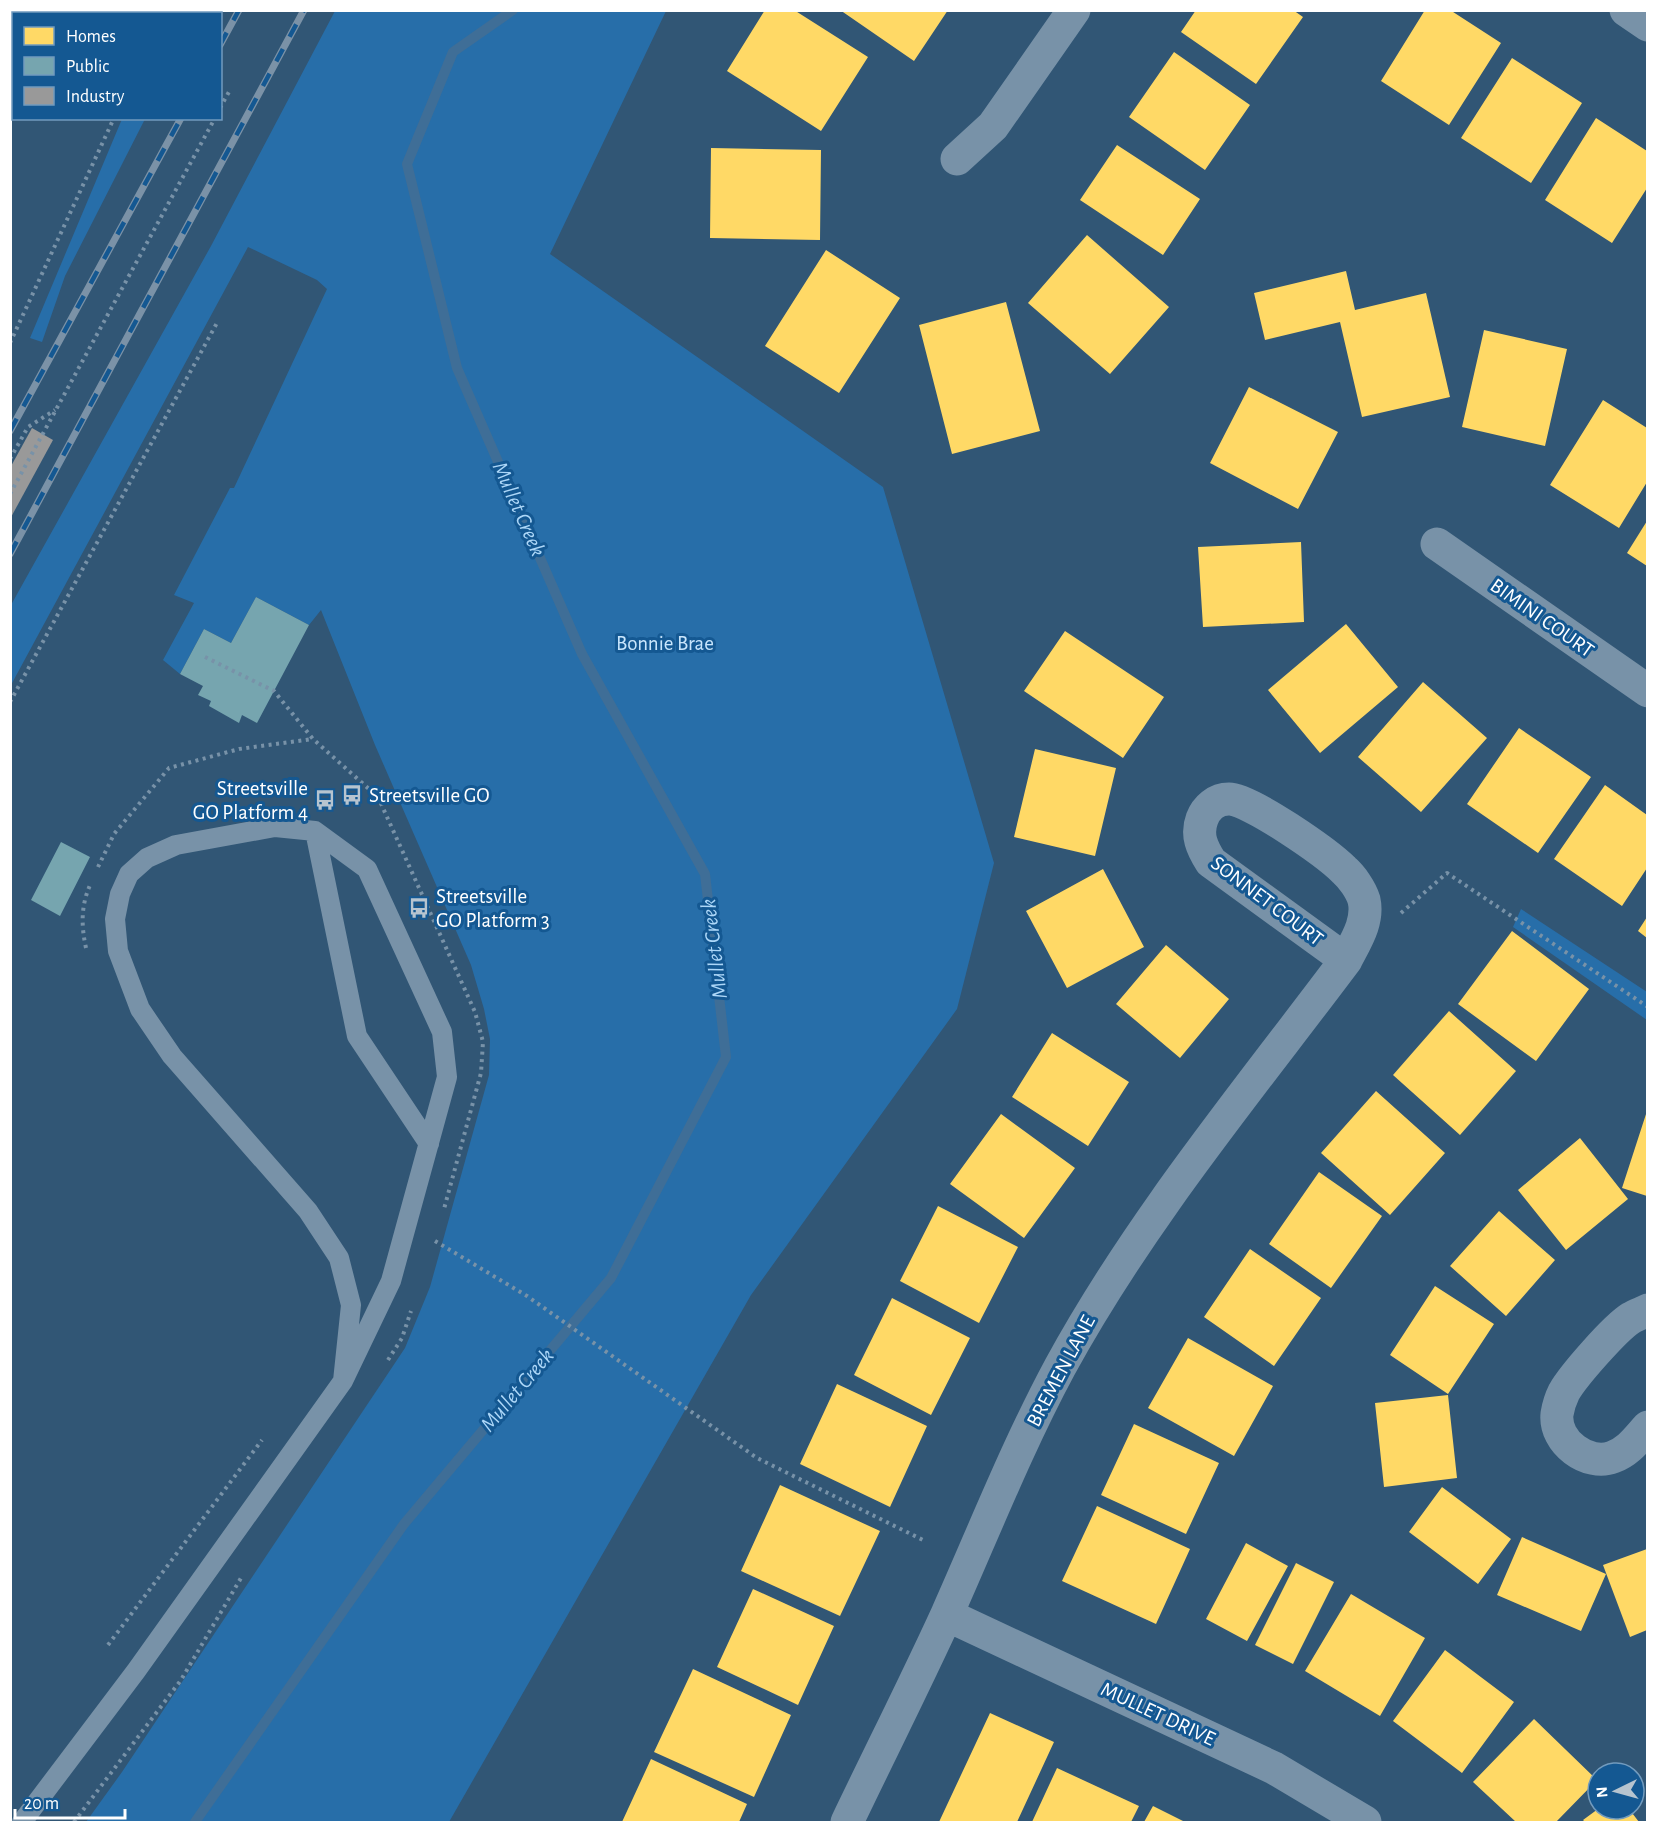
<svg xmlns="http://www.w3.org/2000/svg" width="1658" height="1833" viewBox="0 0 1658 1833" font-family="'Alegreya Sans',sans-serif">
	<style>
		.green { fill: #276ea9 }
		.homes { fill: #ffd966 }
		.public { fill: #76a5af }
		.industry { fill: #999 }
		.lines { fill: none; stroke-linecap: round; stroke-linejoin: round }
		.stream { stroke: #3f6e97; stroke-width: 10 }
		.path { stroke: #7892a8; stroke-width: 4; stroke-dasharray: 3 4.5; stroke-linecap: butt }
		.lane { stroke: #7892a8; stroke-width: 20 }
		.street { stroke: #7892a8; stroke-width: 33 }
		.rail-casing { stroke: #7b92a7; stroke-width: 7 }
		.rail { stroke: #145892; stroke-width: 4.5; stroke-dasharray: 14; stroke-linecap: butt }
		.labels { text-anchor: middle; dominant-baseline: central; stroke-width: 6; stroke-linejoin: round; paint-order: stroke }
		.street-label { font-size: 21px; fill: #fff; stroke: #145892 }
		.park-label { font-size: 21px; fill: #c8e5fc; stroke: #145892 }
		.poi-label { font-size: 21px; fill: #fff; stroke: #145892; text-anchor: start }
		.water-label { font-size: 22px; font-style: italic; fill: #add7f8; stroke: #145892 }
	</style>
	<rect width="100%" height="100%" fill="#315675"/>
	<path class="green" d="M335,11H666L550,254L883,487L994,863L957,1009L751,1295L449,1822H86L122,1772L405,1348L430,1287L489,1075L490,1039L484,1009L471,965L375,745L321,610L309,625L256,597L231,643L204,629L180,674L163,660L194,603L174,595L230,488H234L327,289L317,280L248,247L11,685V605L211,246Z
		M122,119H145L65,276L42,342L30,338Z
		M1521,909L1647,992V1020L1513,927Z"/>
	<path class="homes" d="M765,10H794L868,57L821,131L727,71Z
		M840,10H948L914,61Z
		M1196,10H1293L1303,17L1256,84L1181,32Z
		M1425,10H1450L1501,43L1449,125L1381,81Z
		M1174,52L1250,105L1205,170L1129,117Z
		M1512,58L1582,103L1531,183L1461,138Z
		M1596,118L1647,151V188L1612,243L1545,200Z
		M1117,145L1200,199L1163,255L1080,200Z
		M711,148L821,150L820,240L710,238Z
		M1087,235L1169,307L1110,374L1028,303Z
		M826,250L900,298L839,393L765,346Z
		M1346,271L1355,310L1426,293L1450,397L1362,417L1340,322L1265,340L1254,293Z
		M1006,302L1040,431L952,454L919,325Z
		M1484,330L1567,349L1545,446L1462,427Z
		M1249,387L1338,432L1298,509L1210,463Z
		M1603,400L1647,428V482L1619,528L1550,485Z
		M1647,521V566L1627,553Z
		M1301,542L1304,622L1203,627L1198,547Z
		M1346,624L1398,687L1320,753L1268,690Z
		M1065,631L1164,697L1123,758L1024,691Z
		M1423,682L1487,738L1421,812L1358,757Z
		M1519,728L1591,777L1538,853L1467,804Z
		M1035,749L1116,768L1095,856L1014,837Z
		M1605,785L1647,815V868L1622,906L1554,859Z
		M1103,869L1144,947L1067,988L1026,911Z
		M1647,917V938L1638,931Z
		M1512,931L1589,989L1536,1061L1458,1004Z
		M1166,945L1229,999L1180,1058L1116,1004Z
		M1449,1011L1516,1071L1460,1135L1393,1075Z
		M1052,1033L1129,1082L1088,1146L1012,1097Z
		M1376,1091L1445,1153L1390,1215L1321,1153Z
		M1647,1111V1196L1622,1188Z
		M1001,1114L1075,1168L1024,1238L950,1184Z
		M1580,1138L1628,1199L1566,1250L1518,1190Z
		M1319,1172L1382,1216L1331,1288L1269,1244Z
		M938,1206L1018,1247L979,1323L900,1281Z
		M1499,1211L1555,1260L1506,1316L1450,1266Z
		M1250,1249L1321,1298L1274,1366L1204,1317Z
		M1435,1286L1494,1324L1448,1394L1390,1355Z
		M892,1298L970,1338L931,1415L854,1375Z
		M1188,1338L1273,1386L1234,1456L1148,1408Z
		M837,1384L927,1426L890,1507L800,1464Z
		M1448,1395L1457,1478L1384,1487L1375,1403Z
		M1134,1424L1219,1463L1186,1534L1101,1495Z
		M780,1485L880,1531L840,1616L741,1571Z
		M1442,1487L1511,1539L1478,1584L1409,1532Z
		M1097,1506L1190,1549L1156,1624L1062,1581Z
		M1522,1537L1606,1574L1581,1631L1497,1595Z
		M1246,1543L1288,1566L1247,1641L1206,1619Z
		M1647,1549V1630L1630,1637L1603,1565Z
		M1296,1563L1334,1582L1293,1664L1255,1645Z
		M753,1589L834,1626L798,1705L717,1667Z
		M1351,1594L1425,1638L1380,1716L1305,1671Z
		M1445,1650L1514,1702L1462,1773L1393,1721Z
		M693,1669L791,1715L754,1797L654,1752Z
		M990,1713L1054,1742L1017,1822H939Z
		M1534,1719L1597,1780L1556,1822H1516L1473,1782Z
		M651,1759L747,1804L739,1822H622Z
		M1057,1768L1139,1806L1131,1822H1032Z
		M1153,1806L1185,1822H1144Z
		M1598,1809H1629L1639,1822H1585L1583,1820Z"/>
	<path class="public" d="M256,597L309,625L257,723L242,715L239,723L209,706L211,701L198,695L203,686L180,674L204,629L231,643Z
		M61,842L90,857L60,916L31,900Z"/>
	<path class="industry" d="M32,428L53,440L10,519V468Z"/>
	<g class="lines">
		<path class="stream" d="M195,1822L404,1524L611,1278L726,1057L705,874L582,654L457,368L407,164L453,52L513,10"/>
		<path class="path" d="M162,14L163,10
			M220,108L230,90
			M10,343L114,118
			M10,459L28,427L55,410
			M10,494L215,118
			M205,657L274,691L313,739L378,797L475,1012L483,1042L481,1073L444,1209
			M10,702L218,321
			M98,867L114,834L169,768L239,749L313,739
			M1401,913L1447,873L1648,1007
			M86,948C81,925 81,906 90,885
			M435,1241L527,1296L757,1458L925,1541
			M388,1360L402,1338L411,1311
			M108,1645L262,1440
			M74,1822L181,1680L241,1578"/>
		<path class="lane" d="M315,831L357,1036L429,1144
			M22,1822L136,1671L343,1381L391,1281L447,1077L442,1032L367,869L315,831L275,827L176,845L147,858L129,874L120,894L115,919L118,951L140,1009L172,1056L308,1211L339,1258L351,1305L343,1381"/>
		<path class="street" d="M1626,10L1648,25
			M957,159L993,126L1074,10
			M1437,544L1648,691
			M1648,1310C1642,1313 1636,1315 1631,1318C1615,1328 1573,1376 1564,1392C1561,1398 1558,1408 1557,1414C1554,1442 1588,1467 1613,1457C1629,1451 1637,1439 1648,1427
			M947,1615L1274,1768L1365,1822
			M847,1822C880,1753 915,1684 947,1614C984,1531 1017,1447 1060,1367C1139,1222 1247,1092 1346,960C1355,942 1369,922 1364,900C1361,890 1352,877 1344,870C1327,853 1250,799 1229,799C1216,799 1206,808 1202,819C1196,835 1202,848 1211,862L1346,960"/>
		<g class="rail-casing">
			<path id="rail" d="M220,45L239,10
				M10,431L181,118
				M10,554L304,10"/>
		</g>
		<use href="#rail" class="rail"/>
	</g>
	<defs>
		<g id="bus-bare" transform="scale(1.62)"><path d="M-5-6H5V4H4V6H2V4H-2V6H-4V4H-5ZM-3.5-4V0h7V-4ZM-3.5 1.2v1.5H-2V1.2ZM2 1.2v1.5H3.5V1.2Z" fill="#b7c4cf" stroke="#145892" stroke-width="2.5" paint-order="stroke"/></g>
	</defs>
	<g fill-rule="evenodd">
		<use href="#bus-bare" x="352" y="795"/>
		<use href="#bus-bare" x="325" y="800"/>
		<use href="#bus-bare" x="419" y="908"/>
	</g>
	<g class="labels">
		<g class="street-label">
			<text transform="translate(1542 618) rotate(35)">BIMINI COURT</text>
			<text transform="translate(1267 901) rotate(37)">SONNET COURT</text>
			<text transform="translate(1061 1371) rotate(-62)">BREMEN LANE</text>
			<text transform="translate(1158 1714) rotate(25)">MULLET DRIVE</text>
		</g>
		<g class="park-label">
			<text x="665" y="643">Bonnie Brae</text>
		</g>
		<g class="poi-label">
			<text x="308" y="788" text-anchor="end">Streetsville<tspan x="308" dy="24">GO Platform 4</tspan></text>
			<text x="369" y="795">Streetsville GO</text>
			<text x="436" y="896">Streetsville<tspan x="436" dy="24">GO Platform 3</tspan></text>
		</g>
		<g class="water-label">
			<text transform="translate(519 509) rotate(66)">Mullet Creek</text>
			<text transform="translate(714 949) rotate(-97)">Mullet Creek</text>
			<text transform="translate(517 1390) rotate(-50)">Mullet Creek</text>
		</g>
	</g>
	<rect width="1658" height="1833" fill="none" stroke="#ffffff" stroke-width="24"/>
	<rect x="12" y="12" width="210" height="108" fill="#145892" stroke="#729bbe" stroke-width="1.5"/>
	<rect x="24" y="27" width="30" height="18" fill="#ffd966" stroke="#729bbe" stroke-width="1.5"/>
	<text x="66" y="42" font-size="18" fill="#ffffff">Homes</text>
	<rect x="24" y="57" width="30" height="18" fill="#76a5af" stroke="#729bbe" stroke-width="1.5"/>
	<text x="66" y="72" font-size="18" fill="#ffffff">Public</text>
	<rect x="24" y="87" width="30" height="18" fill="#999999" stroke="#729bbe" stroke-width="1.5"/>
	<text x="66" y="102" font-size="18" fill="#ffffff">Industry</text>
	<g transform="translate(1616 1791) rotate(265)"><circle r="28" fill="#145892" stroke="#729bbe" stroke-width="1.5"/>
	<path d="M0-4.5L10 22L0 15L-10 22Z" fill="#b7c4cf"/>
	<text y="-9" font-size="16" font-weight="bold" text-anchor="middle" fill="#ffffff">N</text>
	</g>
	<path d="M15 1809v9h110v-9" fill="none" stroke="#ffffff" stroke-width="3"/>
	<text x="24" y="1809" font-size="18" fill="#ffffff" stroke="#145892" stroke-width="4.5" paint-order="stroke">20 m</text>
</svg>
